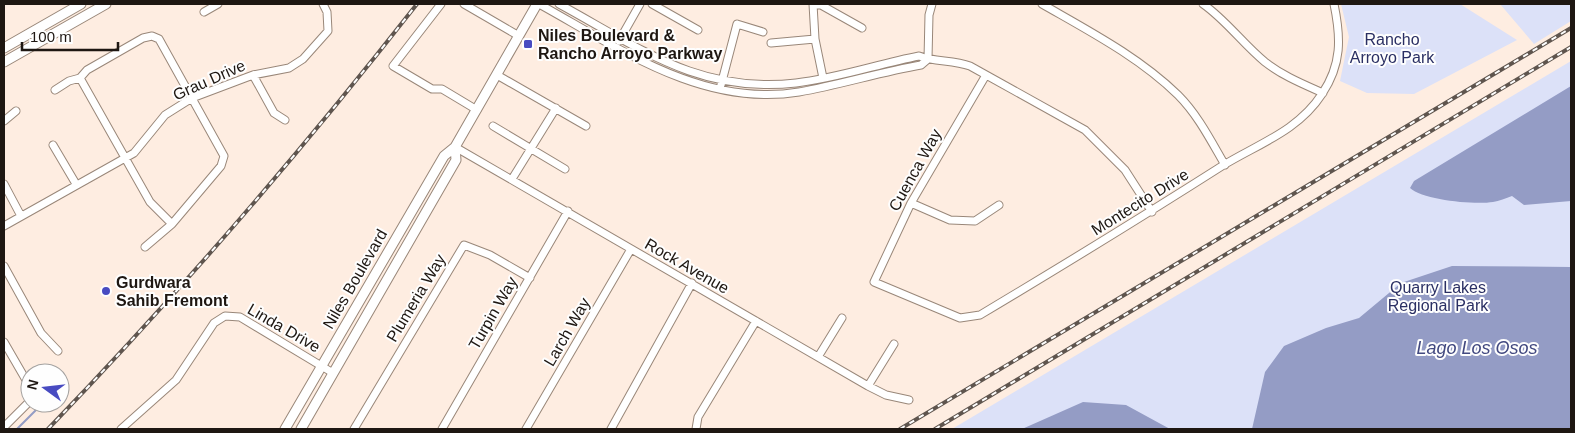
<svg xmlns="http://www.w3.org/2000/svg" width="1575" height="433" viewBox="0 0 1575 433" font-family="Arial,sans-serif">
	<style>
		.green { fill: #dce1f8 }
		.water { fill: #949cc5 }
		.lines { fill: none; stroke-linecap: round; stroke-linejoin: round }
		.stream { stroke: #949cc5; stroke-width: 2 }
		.minor-casing { stroke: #998779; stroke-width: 9 }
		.major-casing { stroke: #998779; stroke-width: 11 }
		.minor { stroke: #fff; stroke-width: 7 }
		.major { stroke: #fff; stroke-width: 9 }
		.rail-casing { stroke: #5f554e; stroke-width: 4 }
		.rail { stroke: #fefefe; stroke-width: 2; stroke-dasharray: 5.5; stroke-linecap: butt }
		.poi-dot { fill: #484bc1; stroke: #fefefe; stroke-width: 2 }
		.labels { text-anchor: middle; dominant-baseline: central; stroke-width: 4; stroke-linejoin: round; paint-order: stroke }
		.poi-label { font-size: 16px; font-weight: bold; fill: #1e1712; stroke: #fefefe; text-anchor: start }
		.park-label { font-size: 16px; fill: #2a2f63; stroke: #fefefe }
		.street-label { font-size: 16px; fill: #1e1712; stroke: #fefefe }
		.water-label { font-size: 18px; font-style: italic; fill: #424980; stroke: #fefefe }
	</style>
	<rect width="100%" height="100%" fill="#feede1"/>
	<path class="green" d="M1341,4H1460L1517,40L1414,94L1367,93L1340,81L1349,37Z
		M1500,4H1571V21L1534,44Z
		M1571,61V429H952Z"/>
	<path class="water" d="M1571,86V201L1524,205L1512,196C1506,198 1499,201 1493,202C1474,205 1423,200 1410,188L1414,181Z
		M1452,266L1571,267V429H1252L1265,372L1284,346L1326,328L1359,318L1401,283Z
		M1083,402L1126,405L1170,429H1022Z"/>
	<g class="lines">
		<path class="stream" d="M60,385L64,381
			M17,429L43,403"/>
		<g class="minor-casing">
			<path id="minor" d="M441,4L393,66L432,89H442L477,110
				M464,4L519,36
				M539,4C619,48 702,108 799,92C840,85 880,72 921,65L928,59
				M559,4C640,48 699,94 796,83C838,78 878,64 919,56C935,62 953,60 970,66L1085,130L1125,170L1152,212
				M652,4L698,30
				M813,4L815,39L823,78
				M1042,4C1089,31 1139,57 1178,95C1198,115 1211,141 1225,165
				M1203,4C1226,20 1243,44 1265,62C1283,76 1303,84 1323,93
				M813,5H821L862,28
				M204,12L218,4
				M619,41L640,4
				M771,43L815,39
				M928,59L929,15L932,4
				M253,75L274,113L285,120
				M497,75L586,126
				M986,75L911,203L874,282L960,318L980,315C1062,266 1142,217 1222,166C1258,144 1298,131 1322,94C1342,64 1341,38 1334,4
				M80,78L150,202L172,224
				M721,85L737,24L763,32
				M55,90L69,81L80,78L87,70L143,38L152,36L159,39L224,156L221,166L172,224L145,247
				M4,121L16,111
				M493,126L565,169
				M53,145L76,184
				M455,147L868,386L886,395L909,400
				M512,179L556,108
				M4,184L21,216
				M911,203L950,220L975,221L999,205
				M4,226L134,153L165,115L192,98L253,75L289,68L303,59L328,31L327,12L323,4
				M4,266L41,333L58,351
				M4,342L30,387
				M818,357L842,318
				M868,386L894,344
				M4,427L30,401
				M121,429L176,380L214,323L225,316L240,317L333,373
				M354,429L464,245L490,255L530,278
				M442,429L568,211
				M526,429L631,249
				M611,429L692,283
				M696,429L698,417L756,321"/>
		</g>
		<g class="major-casing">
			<path id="major" d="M4,48L81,4
				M4,62L106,4
				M285,429L444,156L455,147L537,4
				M301,429L456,160L455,147"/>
		</g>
		<use href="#minor" class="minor"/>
		<use href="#major" class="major"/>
		<g class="rail-casing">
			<path id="rail" d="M48,429C178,294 301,152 417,4
				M900,429L1571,28
				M935,429L1571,47"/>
		</g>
		<use href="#rail" class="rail"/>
	</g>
	<g class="poi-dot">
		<rect x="523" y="39" width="10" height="10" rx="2.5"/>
		<circle cx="106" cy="291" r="5"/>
	</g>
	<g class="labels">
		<g class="poi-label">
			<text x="538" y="35">Niles Boulevard &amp;<tspan x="538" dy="18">Rancho Arroyo Parkway</tspan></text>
			<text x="116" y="282">Gurdwara<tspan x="116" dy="18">Sahib Fremont</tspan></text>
		</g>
		<g class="park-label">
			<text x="1392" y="39">Rancho<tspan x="1392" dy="18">Arroyo Park</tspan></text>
			<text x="1438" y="287">Quarry Lakes<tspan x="1438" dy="18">Regional Park</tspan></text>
		</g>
		<g class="street-label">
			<text transform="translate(209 80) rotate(-24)">Grau Drive</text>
			<text transform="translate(915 170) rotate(-61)">Cuenca Way</text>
			<text transform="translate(1140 202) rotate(-32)">Montecito Drive</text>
			<text transform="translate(687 266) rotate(30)">Rock Avenue</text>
			<text transform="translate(355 279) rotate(-60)">Niles Boulevard</text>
			<text transform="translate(416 298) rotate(-59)">Plumeria Way</text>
			<text transform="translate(493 313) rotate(-60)">Turpin Way</text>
			<text transform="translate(284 328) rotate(30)">Linda Drive</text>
			<text transform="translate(567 332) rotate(-60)">Larch Way</text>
		</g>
		<g class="water-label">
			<text x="1477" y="348">Lago Los Osos</text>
		</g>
	</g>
	<rect width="1575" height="433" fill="none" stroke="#1e1712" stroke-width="10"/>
	<g transform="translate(45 388) rotate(285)"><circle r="24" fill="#fefefe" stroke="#a4a2a0"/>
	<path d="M0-4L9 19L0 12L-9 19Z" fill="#484bc1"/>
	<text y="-8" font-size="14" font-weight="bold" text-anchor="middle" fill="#1e1712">N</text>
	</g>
	<path d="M22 42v8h96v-8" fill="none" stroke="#1e1712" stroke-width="2.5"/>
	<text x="30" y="42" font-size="15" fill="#1e1712" stroke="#fefefe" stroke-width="4" paint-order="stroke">100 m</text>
</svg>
